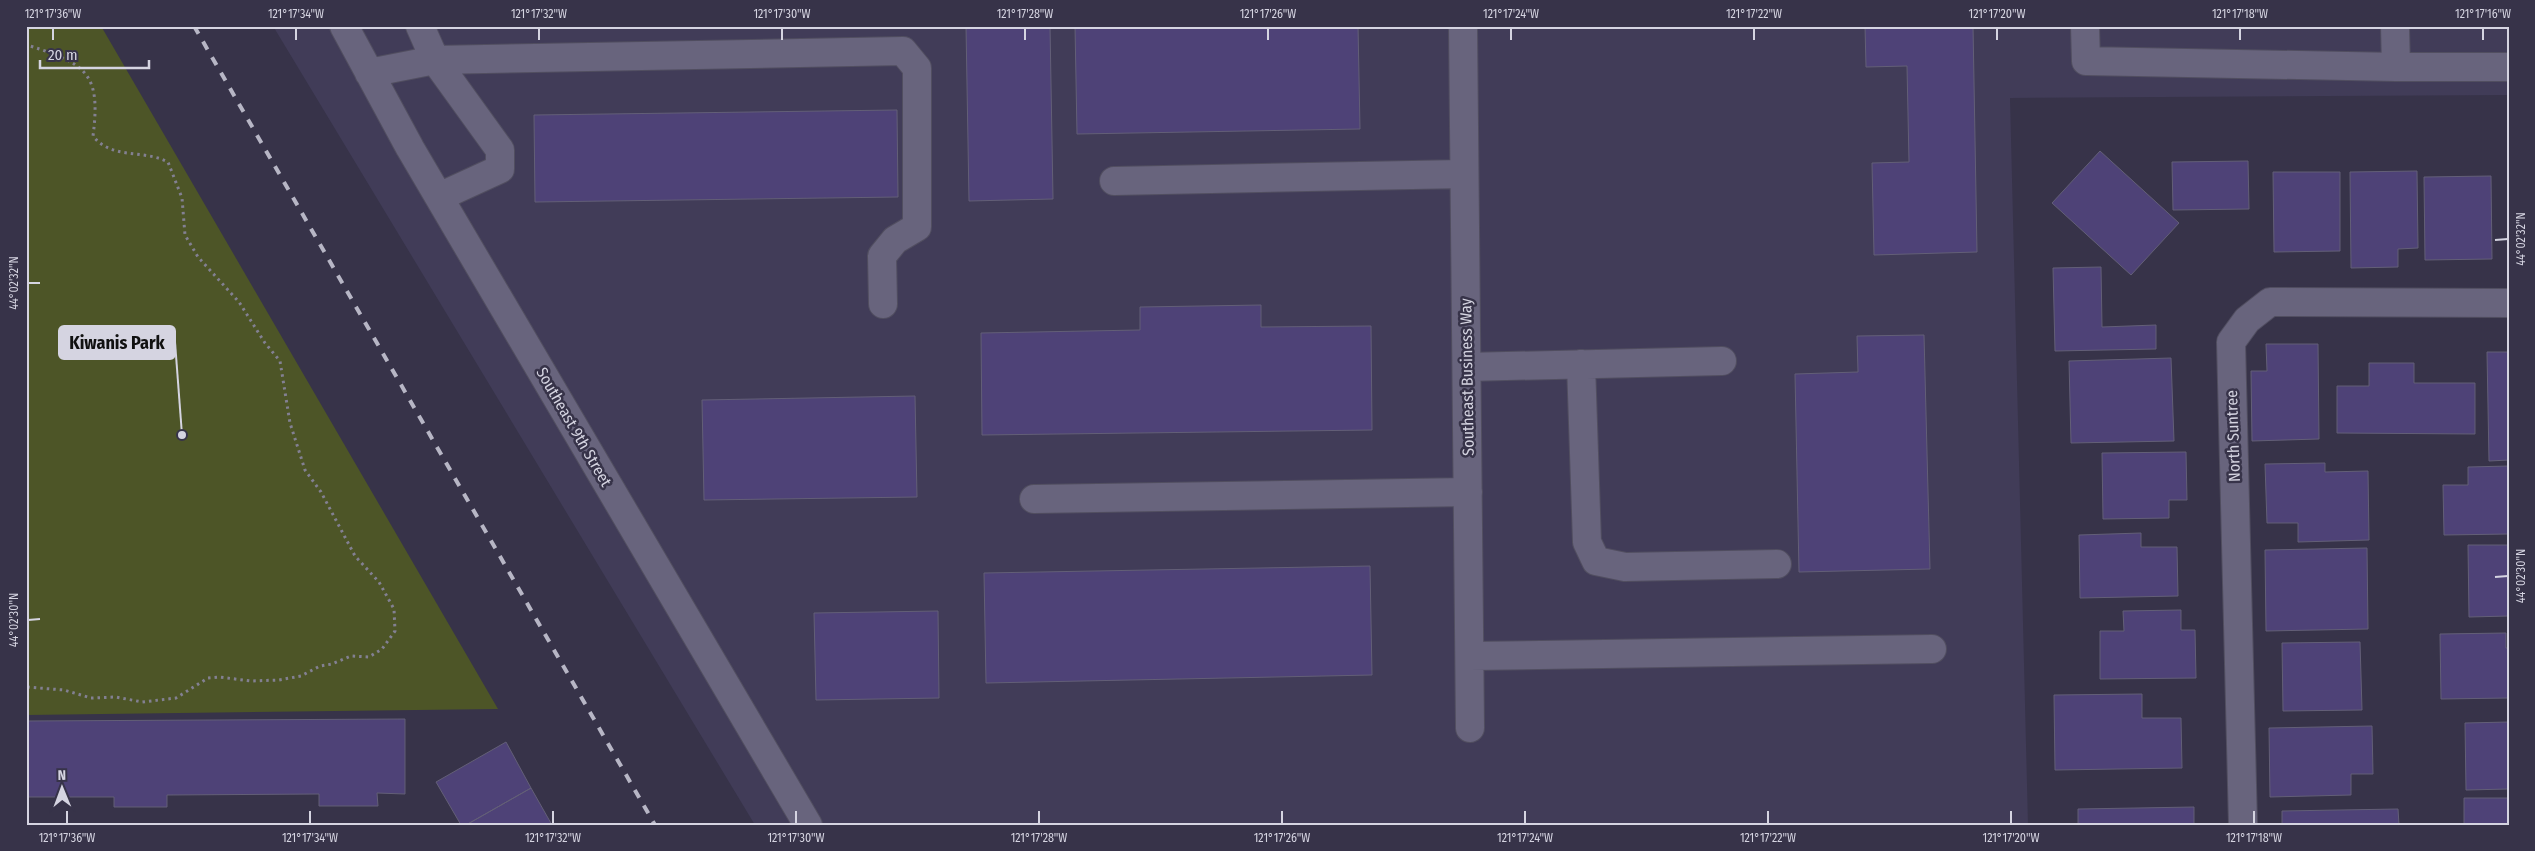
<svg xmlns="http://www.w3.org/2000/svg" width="2535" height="851" viewBox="0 0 2535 851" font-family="'Fira Sans Condensed',sans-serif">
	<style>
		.built { fill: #413c58 }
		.green { fill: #4d5527 }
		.building { fill: #4e4277; stroke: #635f77 }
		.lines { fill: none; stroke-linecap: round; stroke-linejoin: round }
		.minor-casing { stroke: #514e60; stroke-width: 30 }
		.path { stroke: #838092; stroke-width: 3; stroke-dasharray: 2.5 4; stroke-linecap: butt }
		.minor { stroke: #68647d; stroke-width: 28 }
		.rail { stroke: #b7b6c5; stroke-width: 4; stroke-dasharray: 9 9; stroke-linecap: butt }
		.ticks { fill: none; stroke: #d5d4e1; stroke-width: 2 }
		.labels { text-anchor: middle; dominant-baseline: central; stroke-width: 5; stroke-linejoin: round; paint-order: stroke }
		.street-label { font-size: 16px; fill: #d5d4e1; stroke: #373349 }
		.leader { fill: none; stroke: #d5d4e1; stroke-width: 2 }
		.callout-dot { fill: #d5d4e1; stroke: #373349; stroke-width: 2 }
		.callout { fill: #d5d4e1; stroke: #d5d4e1; stroke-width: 2 }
		.callout-label { font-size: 18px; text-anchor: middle; font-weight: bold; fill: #111 }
		.neatline { fill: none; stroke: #d5d4e1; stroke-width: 2 }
		.ticks-label { font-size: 12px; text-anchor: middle; fill: #d5d4e1 }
	</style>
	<rect width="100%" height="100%" fill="#373349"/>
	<path class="built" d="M273,26H2509V95L2010,98L2028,825H755Z"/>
	<path class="green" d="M26,26H101L498,709L26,715Z"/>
	<path class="building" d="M966,26H1050L1053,199L969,201Z
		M1075,26H1358L1360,129L1077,134Z
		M1865,26H1973L1977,252L1874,255L1872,163L1909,162L1907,66L1866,67Z
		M897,110L898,197L535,202L534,115Z
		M2100,151L2179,223L2131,275L2052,203Z
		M2248,161L2249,209L2173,210L2172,162Z
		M2417,171L2418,248L2398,249V267L2351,268L2350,172Z
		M2273,172H2340V251L2274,252Z
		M2491,176L2492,259L2425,260L2424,177Z
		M2101,267L2102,327L2156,325V349L2055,351L2053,268Z
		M1261,305V327L1371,326L1372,430L982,435L981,333L1140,330V307Z
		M1924,335L1930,569L1799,572L1795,374L1858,372L1857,336Z
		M2266,344H2318L2319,439L2252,441L2251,371H2267Z
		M2487,352H2509V460L2489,461Z
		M2171,358L2174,441L2071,443L2069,361Z
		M2369,363H2414V383H2475V434L2337,433V386H2369Z
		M915,396L917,497L704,500L702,400Z
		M2186,452L2187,500H2169V518L2103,519L2102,453Z
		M2325,463V472L2368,471L2369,540L2298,542V523H2267L2265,464Z
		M2509,466V534L2444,535L2443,485H2468V467Z
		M2141,533V547H2177L2178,596L2080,598L2079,535Z
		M2468,545H2509V616L2469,617Z
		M2367,548L2368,629L2266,631L2265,550Z
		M1370,566L1372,675L986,683L984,573Z
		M2181,610V630H2195L2196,678L2100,679V631H2124L2123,611Z
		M938,611L939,698L816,700L814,613Z
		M2506,633V648H2509V698L2441,699L2440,634Z
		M2360,642L2362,710L2283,711L2282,643Z
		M2142,694V718H2181L2182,768L2055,770L2054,695Z
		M405,719V794L377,793L378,806H319V794L167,795V807H114V797H26V721Z
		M2509,722V789L2466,790L2465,723Z
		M2372,726L2373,774H2351V795L2270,797L2269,728Z
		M506,742L531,788L466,825H461L436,782Z
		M531,788L552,825H466Z
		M2464,798H2509V825H2464Z
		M2194,807V825H2078V809Z
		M2398,809L2399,825H2282V811Z"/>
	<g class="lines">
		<g class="minor-casing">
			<path id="minor" d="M344,26L410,148L808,825
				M420,26L435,60L500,150V169L439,197
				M1463,26L1470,728
				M2085,26L2086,61L2396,67
				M2395,26L2396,67H2509
				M369,73L435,60L903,51L917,68V227L895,240L882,256L883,304
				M1114,181L1463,174
				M1581,364L1587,542L1596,561L1625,567L1777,564
				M1467,367L1722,361
				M1034,499L1468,492
				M1470,656L1932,649
				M2243,825L2231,342L2247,320L2270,302L2509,303"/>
		</g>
		<path class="path" d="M26,42L30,46C87,64 101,74 93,136C112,160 143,149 168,162L182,198L185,235L198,257L239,302L265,343L280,361L290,423L305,470L321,492L355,556L379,582L394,609L395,631L382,649L369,657L351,656L332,664L320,666L301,676L279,680L251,681L219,677L208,678L176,698L142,702L116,697L91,698L64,690L26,687"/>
		<use href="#minor" class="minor"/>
		<path class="rail" d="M194,26L655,825"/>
	</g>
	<path class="ticks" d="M53,28V40M296,28V40M539,28V40M782,28V40M1025,28V40M1268,28V40M1511,28V40M1754,28V40M1997,28V40M2240,28V40M2483,28V40M2495,240L2508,239M28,283H40M2495,577L2508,576M28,620L40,619M67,811V824M310,811V824M553,811V824M796,811V824M1039,811V824M1282,811V824M1525,811V824M1768,811V824M2011,811V824M2254,811V824"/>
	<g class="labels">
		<g class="street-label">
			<text transform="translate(1467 377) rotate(-91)">Southeast Business Way</text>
			<text transform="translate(574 427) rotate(60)">Southeast 9th Street</text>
			<text transform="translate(2233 436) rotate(-92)">North Suntree</text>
		</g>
	</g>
	<path class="leader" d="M182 435L175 342"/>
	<circle class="callout-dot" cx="182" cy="435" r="5"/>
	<rect class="callout" x="59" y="326" width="116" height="33" rx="5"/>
	<g class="callout-label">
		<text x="117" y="349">Kiwanis Park</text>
	</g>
	<rect width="2535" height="851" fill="none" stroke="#373349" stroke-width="55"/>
	<g transform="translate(62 788) rotate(359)" stroke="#373349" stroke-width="4" paint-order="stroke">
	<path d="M0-4L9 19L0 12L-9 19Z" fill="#d5d4e1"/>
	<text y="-8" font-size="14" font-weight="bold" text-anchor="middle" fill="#d5d4e1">N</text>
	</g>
	<path d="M40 60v8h109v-8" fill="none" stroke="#d5d4e1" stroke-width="2.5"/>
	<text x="48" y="60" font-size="15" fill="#d5d4e1" stroke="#373349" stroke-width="4" paint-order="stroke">20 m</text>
	<rect x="28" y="28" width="2480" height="796" class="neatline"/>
	<g class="ticks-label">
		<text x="53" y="18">121°17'36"W</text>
		<text x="296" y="18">121°17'34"W</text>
		<text x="539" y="18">121°17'32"W</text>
		<text x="782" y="18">121°17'30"W</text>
		<text x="1025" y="18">121°17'28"W</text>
		<text x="1268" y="18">121°17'26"W</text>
		<text x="1511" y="18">121°17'24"W</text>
		<text x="1754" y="18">121°17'22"W</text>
		<text x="1997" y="18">121°17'20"W</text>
		<text x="2240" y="18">121°17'18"W</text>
		<text x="2483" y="18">121°17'16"W</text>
		<text transform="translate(2521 239) rotate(-90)" y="4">44°02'32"N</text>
		<text transform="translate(14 283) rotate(-90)" y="4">44°02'32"N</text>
		<text transform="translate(2521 576) rotate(-90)" y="4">44°02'30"N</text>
		<text transform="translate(14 620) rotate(-90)" y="4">44°02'30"N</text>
		<text x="67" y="842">121°17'36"W</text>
		<text x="310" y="842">121°17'34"W</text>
		<text x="553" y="842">121°17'32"W</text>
		<text x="796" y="842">121°17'30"W</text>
		<text x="1039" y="842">121°17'28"W</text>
		<text x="1282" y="842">121°17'26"W</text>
		<text x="1525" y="842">121°17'24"W</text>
		<text x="1768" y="842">121°17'22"W</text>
		<text x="2011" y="842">121°17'20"W</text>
		<text x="2254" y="842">121°17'18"W</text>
	</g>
</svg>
